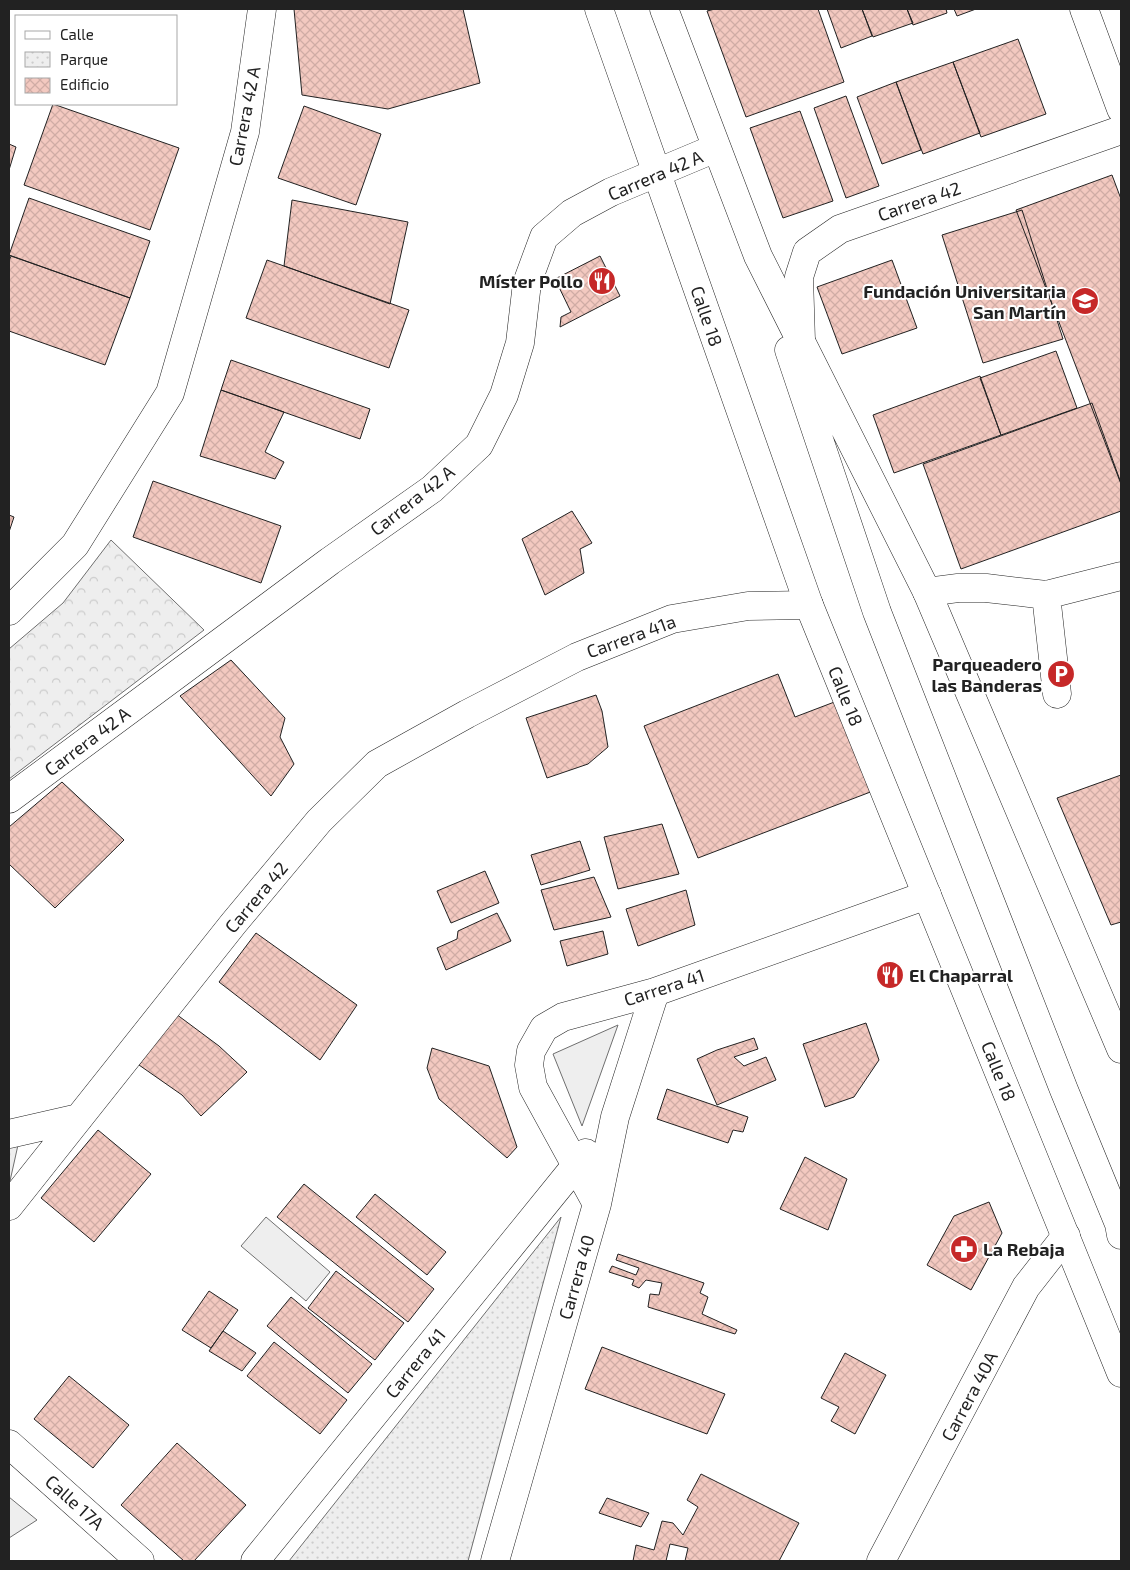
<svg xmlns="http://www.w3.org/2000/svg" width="1130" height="1570" viewBox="0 0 1130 1570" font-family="'Exo 2',sans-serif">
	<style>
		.grass { fill: #eee; stroke: #6f6f6f }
		.forest { fill: url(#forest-crowns); stroke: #6f6f6f }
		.park { fill: url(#park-dots); stroke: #6f6f6f }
		.building { fill: url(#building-cross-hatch); stroke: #222 }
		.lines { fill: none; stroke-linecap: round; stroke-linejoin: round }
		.minor-casing { stroke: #222; stroke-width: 29 }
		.major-casing { stroke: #222; stroke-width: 29 }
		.minor { stroke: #fff; stroke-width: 28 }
		.major { stroke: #fff; stroke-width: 28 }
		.labels { text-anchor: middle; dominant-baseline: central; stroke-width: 4; stroke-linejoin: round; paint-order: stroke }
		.street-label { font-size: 18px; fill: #222; stroke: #fff }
		.poi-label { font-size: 18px; font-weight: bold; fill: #222; stroke: #fff; text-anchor: end }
	</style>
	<defs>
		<pattern id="forest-crowns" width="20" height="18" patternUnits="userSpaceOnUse" patternTransform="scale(1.25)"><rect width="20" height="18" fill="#eee"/><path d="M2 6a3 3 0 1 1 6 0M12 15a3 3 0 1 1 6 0" fill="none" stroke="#ccc"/></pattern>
		<pattern id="park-dots" width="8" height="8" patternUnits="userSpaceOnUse" patternTransform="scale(1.25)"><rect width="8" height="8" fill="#eee"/><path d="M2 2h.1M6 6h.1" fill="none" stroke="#ccc" stroke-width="1.8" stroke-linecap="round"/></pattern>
		<pattern id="building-cross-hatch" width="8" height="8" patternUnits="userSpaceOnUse" patternTransform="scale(1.25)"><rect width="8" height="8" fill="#f3c9c0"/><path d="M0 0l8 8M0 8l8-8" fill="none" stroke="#d0aca5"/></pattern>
	</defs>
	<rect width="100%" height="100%" fill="#fff"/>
	<path class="grass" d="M618,1025L582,1126L553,1054Z
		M266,1217L330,1272L306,1301L241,1246Z
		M9,1497L37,1520L9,1538Z"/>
	<path class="forest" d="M111,540L204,630L9,779V649L63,603Z
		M18,1145L10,1181L9,1183V1147Z"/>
	<path class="park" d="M561,1217L468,1561H289Z"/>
	<path class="building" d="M294,9H463L480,83L388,109L302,95Z
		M715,9H818L844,82L746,117L707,11Z
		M827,9H862L872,36L841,48Z
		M862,9H907L913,23L873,37Z
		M907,9H946L947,13L913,25Z
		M954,9H976L957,16Z
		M1018,39L1046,114L981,137L953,62Z
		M953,62L980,133L923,154L896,82Z
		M896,82L921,150L882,164L857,97Z
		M846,96L879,186L846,198L814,108Z
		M53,104L179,148L150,230L24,185Z
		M304,106L381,134L356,205L278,178Z
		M800,111L833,201L783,218L750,128Z
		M9,144L16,147L9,170Z
		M1112,175L1121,199V484L1016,210Z
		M29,198L150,241L130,298L9,255Z
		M292,200L408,222L390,304L284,266Z
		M1022,210L1063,339L983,363L942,235Z
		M11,256L130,298L105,365L9,331V261Z
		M600,256L620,296L560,327L561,317L571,312L555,279Z
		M267,260L409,310L389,368L246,318Z
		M892,260L917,328L842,354L817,287Z
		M1056,351L1077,408L1001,435L980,378Z
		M231,360L370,409L360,439L221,390Z
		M980,376L1001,435L894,473L873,415Z
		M221,390L284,412L265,452L284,462L275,479L200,456Z
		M1092,403L1121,483V511L961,569L923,464Z
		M153,481L281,526L261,583L133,537Z
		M572,511L592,543L580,549L584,573L545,595L522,539Z
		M9,515L14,517L9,532Z
		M231,660L285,718L280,737L294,764L271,796L180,696Z
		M778,674L795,717L837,701L873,791L698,858L644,726Z
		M596,695L602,711L608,747L588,764L547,778L526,718Z
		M1121,775V922L1111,925L1057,798Z
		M62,782L124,840L55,908L9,864V827Z
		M662,824L679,874L618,889L604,837Z
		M580,841L590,870L541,885L531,855Z
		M485,871L499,903L451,923L437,891Z
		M594,877L611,917L554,930L541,890Z
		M686,890L695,925L638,946L626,909Z
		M497,913L511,941L446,970L437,948L457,939L458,931Z
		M603,931L608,954L567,966L560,941Z
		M256,933L357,1005L320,1060L219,982Z
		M176,1014L219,1046L247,1072L201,1116L182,1095L139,1065Z
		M866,1023L879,1060L854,1097L825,1107L803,1044Z
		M754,1038L758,1049L734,1057L744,1066L766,1057L776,1080L717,1105L697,1059L717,1050Z
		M432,1048L489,1066L517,1147L507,1158L439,1099L427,1068Z
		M667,1089L748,1117L743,1132L733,1130L728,1143L657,1119Z
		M98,1130L151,1174L94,1242L41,1198Z
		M805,1157L847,1179L828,1230L780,1209Z
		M304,1184L434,1289L408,1322L277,1217Z
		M375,1194L446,1252L427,1275L356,1217Z
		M989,1202L1002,1233L971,1290L927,1265L954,1216Z
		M618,1254L704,1283L700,1293L708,1297L702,1314L737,1330L735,1334L648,1307L650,1294L659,1295L662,1283L646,1280L639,1288L632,1285L634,1280L609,1272L612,1266L636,1275L639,1268L616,1260Z
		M336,1271L404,1323L375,1360L308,1308Z
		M209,1291L238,1310L211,1348L182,1330Z
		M291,1297L372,1364L348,1393L267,1326Z
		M223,1331L256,1353L242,1371L209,1351Z
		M274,1342L347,1400L320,1434L247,1376Z
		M602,1347L725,1394L707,1434L585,1389Z
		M845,1353L886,1375L855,1434L831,1421L839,1407L821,1398Z
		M69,1376L129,1425L93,1468L34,1419Z
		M177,1443L246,1505L194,1561H184L121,1505Z
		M701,1474L799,1523L779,1561H685L688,1548L670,1544L666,1561H633L636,1545L654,1550L662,1521L673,1523L683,1535L698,1507L687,1500Z
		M607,1498L649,1513L641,1527L599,1513Z"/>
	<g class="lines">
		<g class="minor-casing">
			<path id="minor" d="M1084,9L1121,109
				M801,341L799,277L807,252L840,229L1121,130
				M927,592L958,588H986L1046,595
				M9,611L75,545L170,393L245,132L262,9
				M1057,694L1046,595L1121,576
				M9,799L330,561L432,489L479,445L504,395L520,343L527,283L544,237L572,213L611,192L716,148
				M9,1134L79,1118
				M597,1204L533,1087L529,1065L531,1051L544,1028L563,1017L655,992L927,895
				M9,1206L233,924L319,821L377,764L467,714L577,657L672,619L748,606L809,605
				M9,1444L140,1561
				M255,1561L586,1153
				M495,1561L597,1204L615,1117L655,992
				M881,1561L1026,1287L1066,1236"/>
		</g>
		<g class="major-casing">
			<path id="major" d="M599,9L809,605L1121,1373
				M664,9L758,256L927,592L1121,1049
				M789,350L877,612L1064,1090L1119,1224L1121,1235"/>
		</g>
		<use href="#minor" class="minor"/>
		<use href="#major" class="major"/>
	</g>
	<defs>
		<g id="restaurant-disc" transform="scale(1.4375)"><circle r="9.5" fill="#c62828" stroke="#fff"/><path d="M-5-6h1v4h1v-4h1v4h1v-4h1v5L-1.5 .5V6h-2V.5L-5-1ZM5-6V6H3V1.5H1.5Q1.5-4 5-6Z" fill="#fff"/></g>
		<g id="university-disc" transform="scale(1.4375)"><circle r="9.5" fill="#c62828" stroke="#fff"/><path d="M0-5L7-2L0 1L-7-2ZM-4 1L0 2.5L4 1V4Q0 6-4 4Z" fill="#fff"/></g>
		<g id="parking-disc" transform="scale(1.4375)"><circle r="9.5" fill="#c62828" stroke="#fff"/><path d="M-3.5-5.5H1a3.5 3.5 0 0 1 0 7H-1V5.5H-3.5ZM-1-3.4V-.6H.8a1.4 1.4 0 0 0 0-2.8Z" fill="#fff"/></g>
		<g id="pharmacy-disc" transform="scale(1.4375)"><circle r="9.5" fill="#c62828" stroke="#fff"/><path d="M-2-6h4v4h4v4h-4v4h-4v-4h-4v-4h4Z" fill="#fff"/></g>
	</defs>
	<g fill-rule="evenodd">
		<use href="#restaurant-disc" x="602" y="281"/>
		<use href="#university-disc" x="1085" y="301"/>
		<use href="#parking-disc" x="1061" y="674"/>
		<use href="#restaurant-disc" x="890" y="975"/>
		<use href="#pharmacy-disc" x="964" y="1249"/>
	</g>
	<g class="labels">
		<g class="street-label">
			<text transform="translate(244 116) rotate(-79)">Carrera 42 A</text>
			<text transform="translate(655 175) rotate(-23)">Carrera 42 A</text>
			<text transform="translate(919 201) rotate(-19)">Carrera 42</text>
			<text transform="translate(707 316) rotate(71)">Calle 18</text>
			<text transform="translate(412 500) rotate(-38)">Carrera 42 A</text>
			<text transform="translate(631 636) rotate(-20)">Carrera 41a</text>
			<text transform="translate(846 696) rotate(68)">Calle 18</text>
			<text transform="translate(87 741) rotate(-37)">Carrera 42 A</text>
			<text transform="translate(256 897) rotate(-50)">Carrera 42</text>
			<text transform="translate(664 987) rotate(-18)">Carrera 41</text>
			<text transform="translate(999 1071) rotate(68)">Calle 18</text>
			<text transform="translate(576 1277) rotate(-74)">Carrera 40</text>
			<text transform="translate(415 1363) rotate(-51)">Carrera 41</text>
			<text transform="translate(969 1396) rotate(-62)">Carrera 40A</text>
			<text transform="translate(75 1502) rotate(42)">Calle 17A</text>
		</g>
		<g class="poi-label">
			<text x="583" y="281">Míster Pollo</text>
			<text x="1066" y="291">Fundación Universitaria<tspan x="1066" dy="21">San Martín</tspan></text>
			<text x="1042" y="664">Parqueadero<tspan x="1042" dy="21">las Banderas</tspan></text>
			<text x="909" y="975" text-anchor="start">El Chaparral</text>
			<text x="983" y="1249" text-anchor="start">La Rebaja</text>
		</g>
	</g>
	<rect width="1130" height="1570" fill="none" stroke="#222222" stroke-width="20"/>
	<rect x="15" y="15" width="162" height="90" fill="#ffffff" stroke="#a7a7a7"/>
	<rect x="25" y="31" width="25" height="8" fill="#ffffff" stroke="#a7a7a7"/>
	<text x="60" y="40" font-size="15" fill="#222222">Calle</text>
	<rect x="25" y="52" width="25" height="15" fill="url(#park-dots)" stroke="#a7a7a7"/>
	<text x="60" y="65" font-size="15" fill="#222222">Parque</text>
	<rect x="25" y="78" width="25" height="15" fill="url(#building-cross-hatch)" stroke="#a7a7a7"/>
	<text x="60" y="90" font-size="15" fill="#222222">Edificio</text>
</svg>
